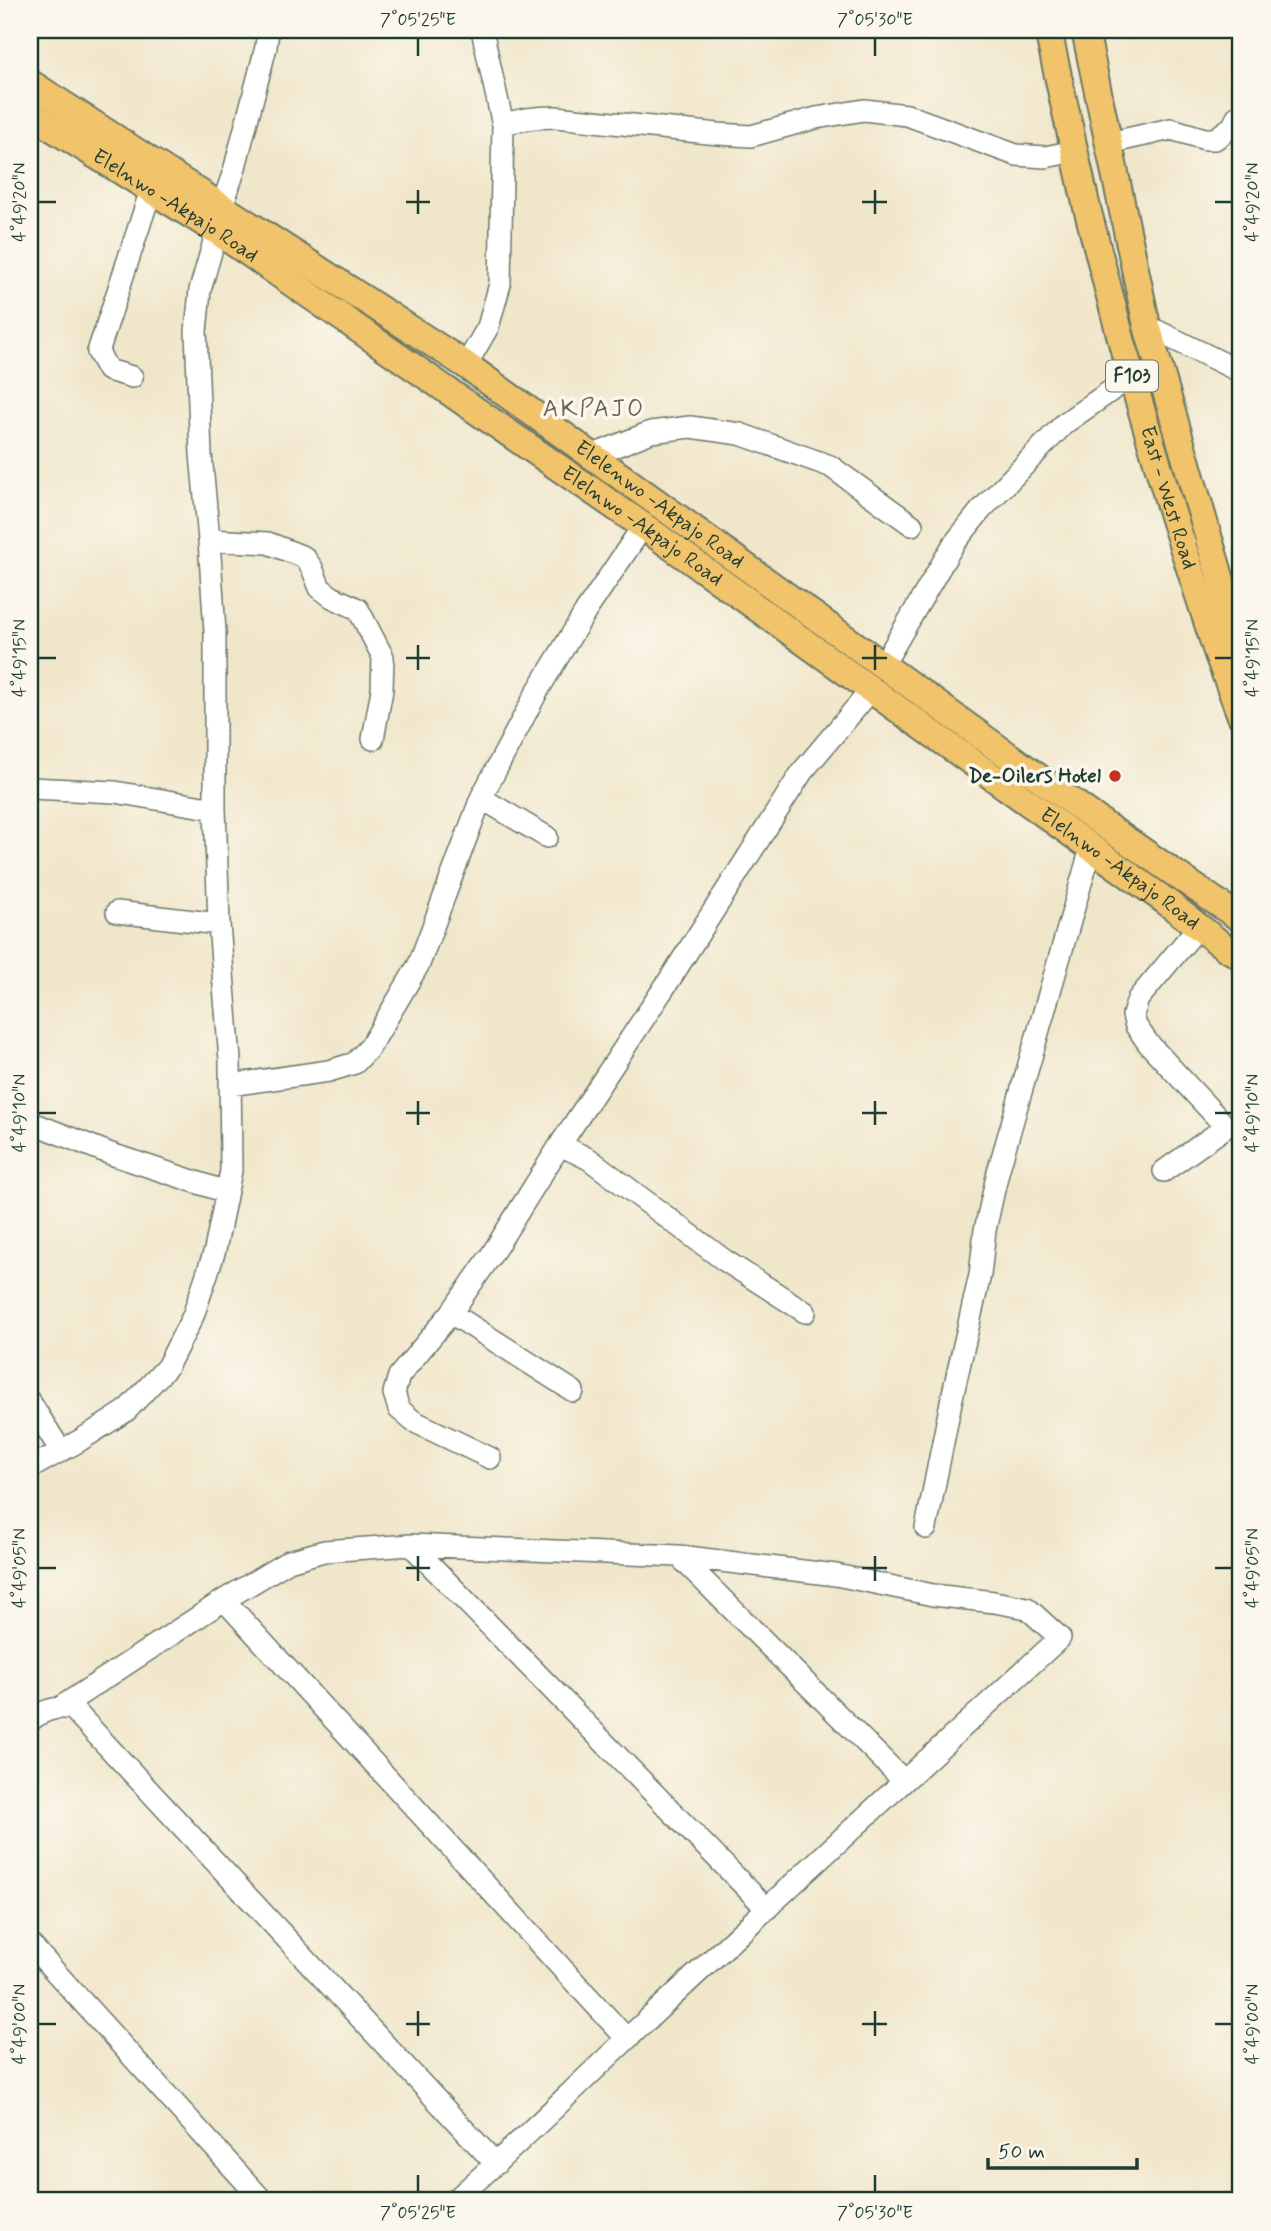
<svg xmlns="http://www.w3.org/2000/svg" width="1271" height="2231" viewBox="0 0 1271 2231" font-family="Mynerve,sans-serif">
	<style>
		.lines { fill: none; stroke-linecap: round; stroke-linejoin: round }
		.minor-casing { stroke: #687868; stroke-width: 24 }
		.major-casing { stroke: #687868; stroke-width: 30 }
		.minor { stroke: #fff; stroke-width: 21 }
		.major { stroke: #f1c36a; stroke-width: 26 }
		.ticks { fill: none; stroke: #1f3d34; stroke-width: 2.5 }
		.poi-dot { fill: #c8321e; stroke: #fbf7ec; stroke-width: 2.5 }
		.labels { text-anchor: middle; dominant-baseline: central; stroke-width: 7; stroke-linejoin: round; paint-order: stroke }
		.shield { fill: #fbf7ec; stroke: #61756b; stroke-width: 2 }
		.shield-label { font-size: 19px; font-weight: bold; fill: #1f3d34 }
		.street-label { font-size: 21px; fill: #1f3d34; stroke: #fbf7ec }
		.poi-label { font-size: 21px; font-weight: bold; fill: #1f3d34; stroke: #fbf7ec; text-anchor: end }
		.quarter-label { font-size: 24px; letter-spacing: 2px; fill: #6b644e; stroke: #fbf7ec }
		.neatline { fill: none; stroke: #1f3d34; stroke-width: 2.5 }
		.ticks-label { font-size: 18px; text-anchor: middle; fill: #1f3d34 }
	</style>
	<rect width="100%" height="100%" fill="#fbf7ec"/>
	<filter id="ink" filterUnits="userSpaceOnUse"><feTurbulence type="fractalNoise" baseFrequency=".0143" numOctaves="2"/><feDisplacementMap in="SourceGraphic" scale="14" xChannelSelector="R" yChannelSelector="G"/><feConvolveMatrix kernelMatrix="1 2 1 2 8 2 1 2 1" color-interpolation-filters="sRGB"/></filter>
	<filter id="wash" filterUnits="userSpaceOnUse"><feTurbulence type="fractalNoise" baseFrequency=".00686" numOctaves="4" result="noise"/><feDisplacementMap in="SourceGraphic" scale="28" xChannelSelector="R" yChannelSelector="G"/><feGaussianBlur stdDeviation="1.57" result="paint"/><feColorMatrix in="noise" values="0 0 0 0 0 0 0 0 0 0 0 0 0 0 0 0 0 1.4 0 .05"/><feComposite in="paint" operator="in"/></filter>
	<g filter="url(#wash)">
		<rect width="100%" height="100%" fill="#f0e6ca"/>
	</g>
	<g filter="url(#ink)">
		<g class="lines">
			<g class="minor-casing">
				<path id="minor" d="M503,125C521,118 538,117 556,117L718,134L751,136L816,118L864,110L907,115L1016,155L1045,157L1075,151
					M1109,143L1171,129L1205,139H1215L1233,126L1237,117L1241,116
					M222,206L234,171L266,47L268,30
					M1147,326L1241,372
					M466,365L488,327L500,284L503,125L482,30
					M132,377L108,370L98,352L151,190
					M591,456L651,432L690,427L740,434L830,466L912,525
					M209,540L268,543L304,557L312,568L320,588L332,597L358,609L383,657L382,690L373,739
					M883,665L953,545L981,510L1065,423L1132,376
					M30,788L115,792L215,809
					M481,798L547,837
					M117,912L219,924
					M230,1085L329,1071L355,1063L370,1047L419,964L481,798L538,690L586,611L643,526
					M30,1122L111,1154L226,1192
					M560,1145L589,1159L724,1260L805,1312
					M1164,1171L1226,1127L1148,1043L1136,1026L1133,1015L1138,999L1199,926
					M451,1313L573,1391
					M30,1402L61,1451
					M490,1458L413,1421L399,1409L394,1393L399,1376L451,1313L490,1257L560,1145L670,979L802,772L871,690
					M30,1468L79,1441L126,1411L167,1367L193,1316L215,1250L231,1171L230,1060L219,924L215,809V632L209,540L201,454L196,331L200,290L217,231
					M926,1528L951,1402L980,1275L985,1230L998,1172L1091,848
					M411,1545L767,1909
					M679,1556L904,1781
					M224,1600L627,2039
					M61,1707L224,1600L289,1561L324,1551L411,1545L679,1556L836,1575L933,1595L994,1602L1027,1608L1060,1638C915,1770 771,1904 628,2038C570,2092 514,2149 454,2201
					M30,1721C43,1710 56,1706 73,1709L496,2164
					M30,1944L263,2201"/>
			</g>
			<g class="major-casing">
				<g id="major">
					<path id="s1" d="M1048,30L1086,204L1126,358L1173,516L1217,652L1241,716"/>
					<path d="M1085,30L1147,326L1241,649"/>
					<path id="s2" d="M30,83L466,365L1106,826L1241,919"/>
					<path id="s3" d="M30,114L217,231L643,526L1164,900L1226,948L1241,956"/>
				</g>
			</g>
			<use href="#minor" class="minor"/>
			<use href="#major" class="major"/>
		</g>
	</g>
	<path class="ticks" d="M418,38V56M875,38V56M418,190V214M875,190V214M38,202H56M406,202H430M862,202H887M1215,202H1232M418,645V670M875,645V670M38,658H56M406,658H430M862,658H887M1215,658H1232M418,1101V1125M875,1101V1125M38,1113H56M406,1113H430M862,1113H887M1215,1113H1232M418,1556V1581M875,1556V1581M38,1568H56M406,1568H430M862,1568H887M1215,1568H1232M418,2011V2036M875,2011V2036M38,2024H56M406,2024H430M862,2024H887M1215,2024H1232M418,2175V2192M875,2175V2192"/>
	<circle class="poi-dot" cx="1115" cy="776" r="7"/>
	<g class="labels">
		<rect class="shield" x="1106" y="360.5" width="52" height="31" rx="5"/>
		<g class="shield-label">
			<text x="1132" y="376">F103</text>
		</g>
		<g class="street-label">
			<text stroke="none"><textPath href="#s3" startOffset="172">Elelnwo -Akpajo Road</textPath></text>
			<text stroke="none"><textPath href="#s1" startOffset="483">East - West Road</textPath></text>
			<text stroke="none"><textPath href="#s2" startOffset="758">Elelenwo -Akpajo Road</textPath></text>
			<text stroke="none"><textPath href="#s3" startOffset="738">Elelnwo -Akpajo Road</textPath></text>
			<text stroke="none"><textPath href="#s3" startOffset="1326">Elelnwo -Akpajo Road</textPath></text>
		</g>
		<g class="poi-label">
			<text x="1101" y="776">De-Oilers Hotel</text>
		</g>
		<g class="quarter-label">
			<text x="594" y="409">AKPAJO</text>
		</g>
	</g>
	<rect width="1271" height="2231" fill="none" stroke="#fbf7ec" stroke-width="77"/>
	<path d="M988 2158v10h149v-10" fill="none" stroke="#1f3d34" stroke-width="3.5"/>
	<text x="998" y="2158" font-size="21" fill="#1f3d34" stroke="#fbf7ec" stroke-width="5" paint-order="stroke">50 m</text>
	<rect x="38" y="38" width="1194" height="2154" class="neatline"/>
	<g class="ticks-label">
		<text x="418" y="25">7°05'25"E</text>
		<text x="875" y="25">7°05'30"E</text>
		<text transform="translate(19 202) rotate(-90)" y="6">4°49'20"N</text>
		<text transform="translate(1252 202) rotate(-90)" y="6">4°49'20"N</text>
		<text transform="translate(19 658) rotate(-90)" y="6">4°49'15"N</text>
		<text transform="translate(1252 658) rotate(-90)" y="6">4°49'15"N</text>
		<text transform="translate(19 1113) rotate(-90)" y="6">4°49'10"N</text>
		<text transform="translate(1252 1113) rotate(-90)" y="6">4°49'10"N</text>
		<text transform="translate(19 1568) rotate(-90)" y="6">4°49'05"N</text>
		<text transform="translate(1252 1568) rotate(-90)" y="6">4°49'05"N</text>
		<text transform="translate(19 2024) rotate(-90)" y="6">4°49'00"N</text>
		<text transform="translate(1252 2024) rotate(-90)" y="6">4°49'00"N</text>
		<text x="418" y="2218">7°05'25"E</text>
		<text x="875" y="2218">7°05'30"E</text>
	</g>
</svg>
